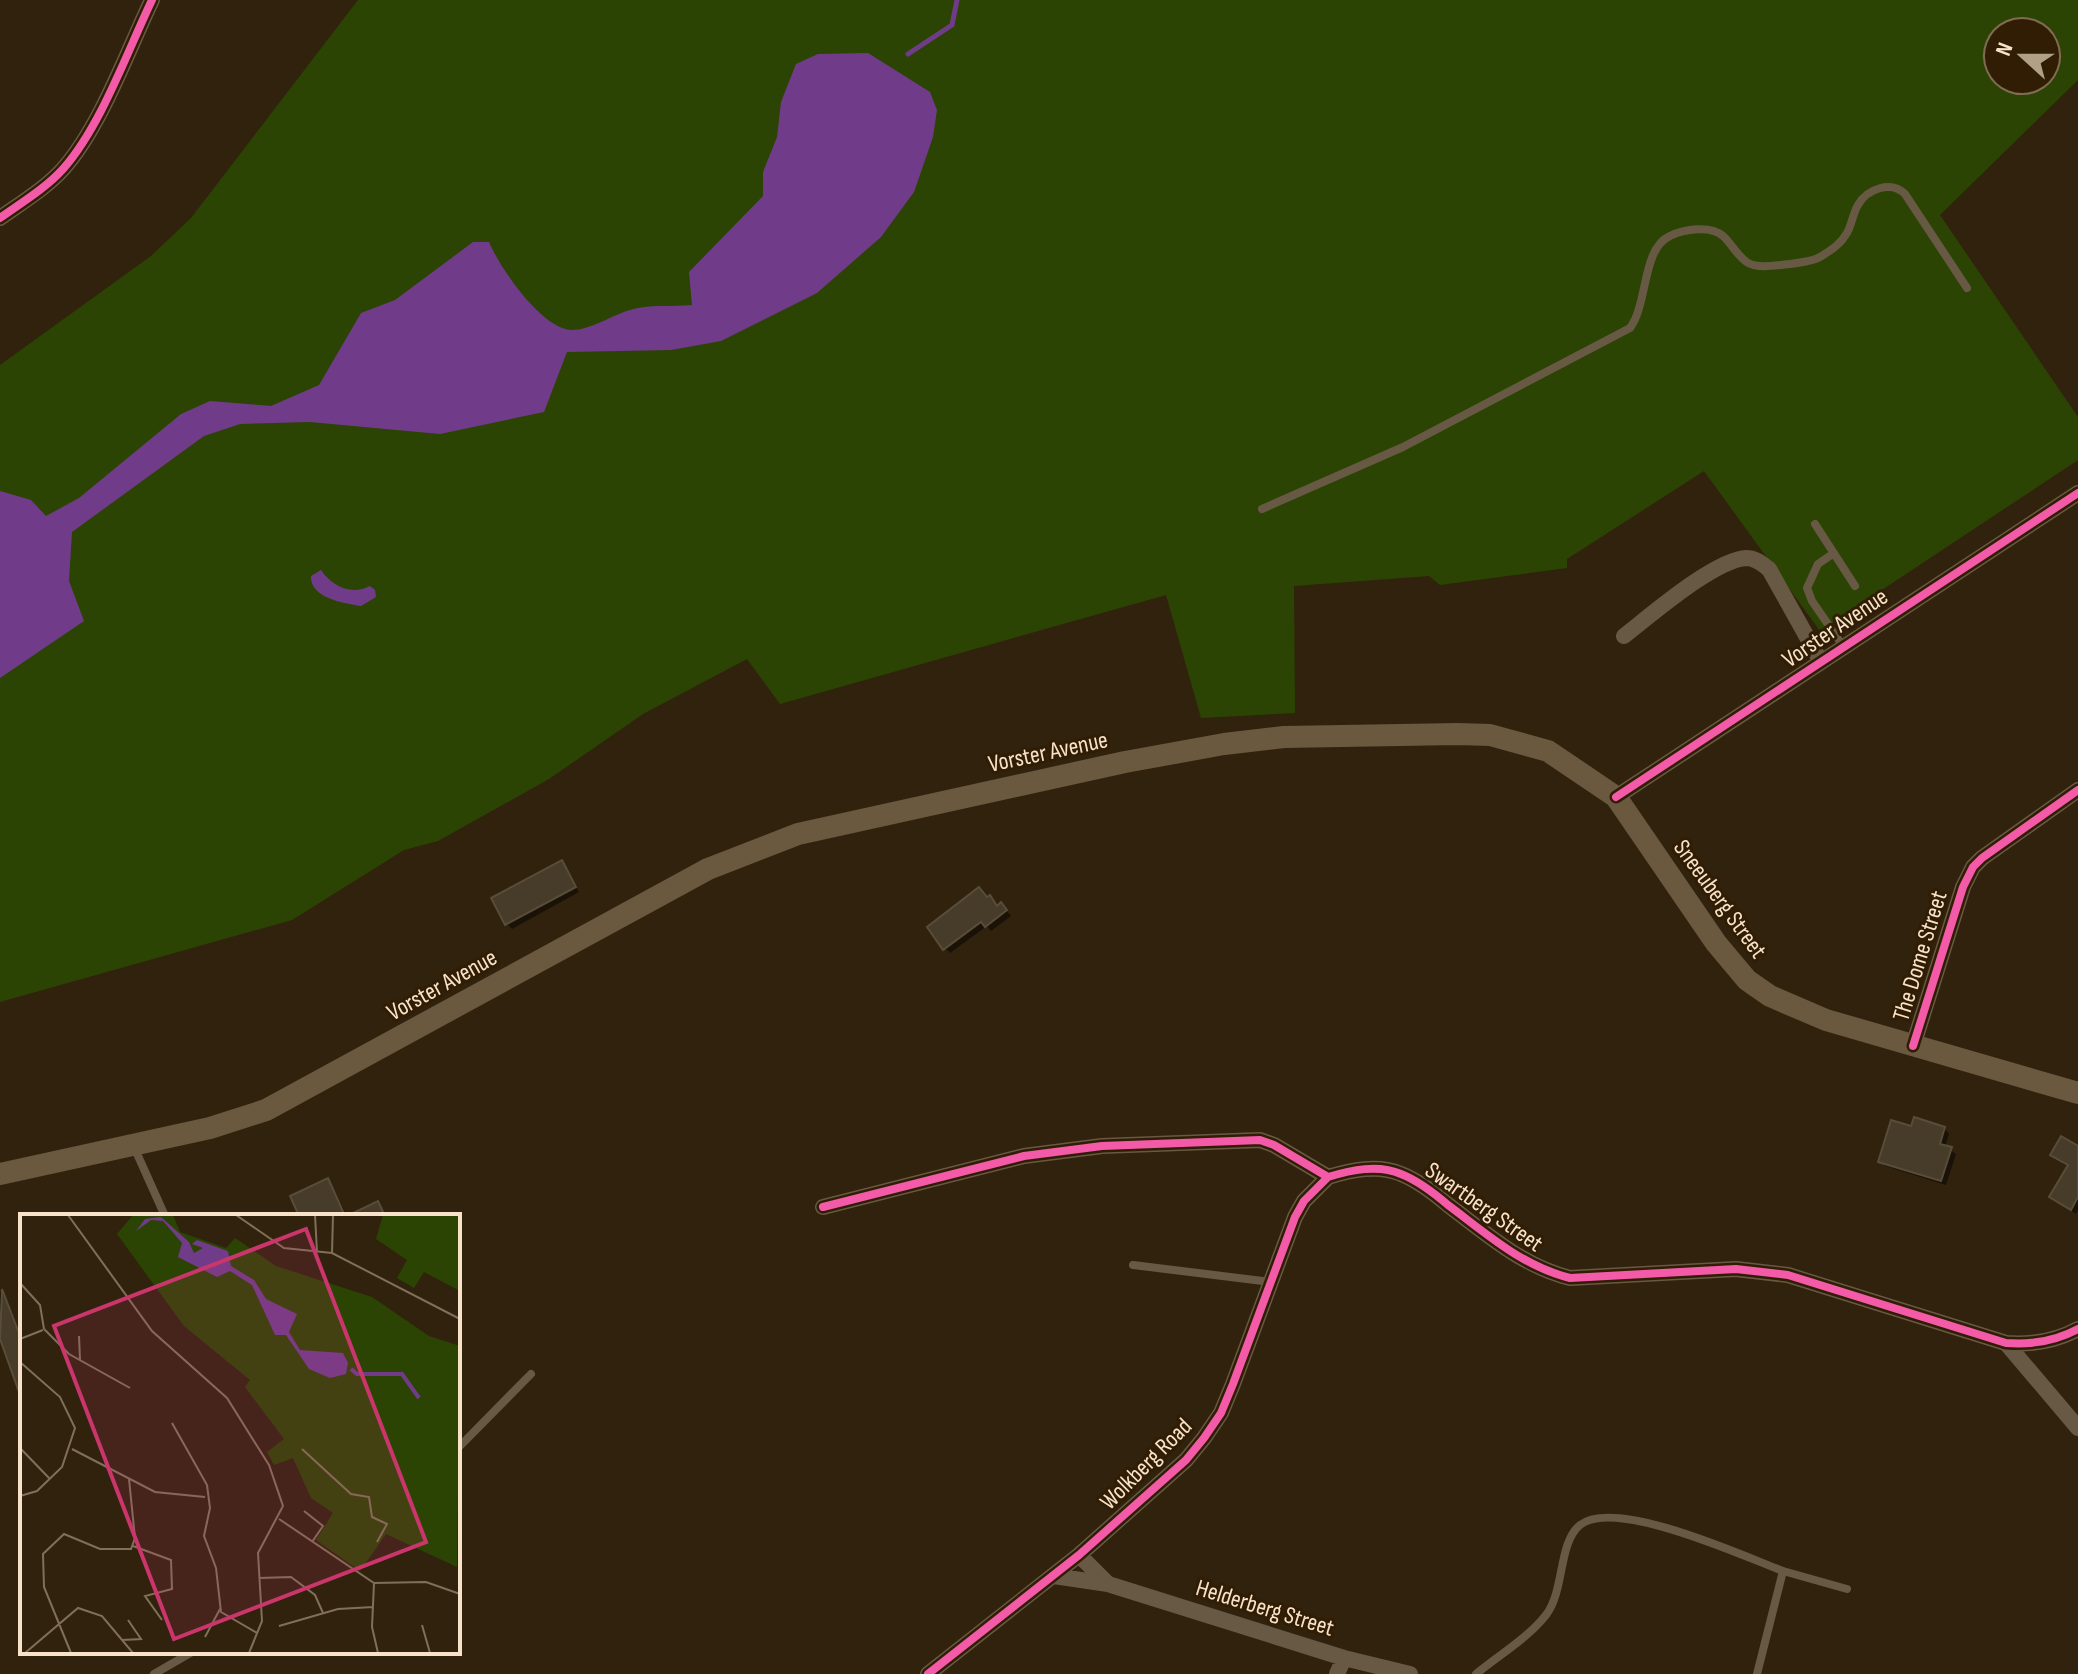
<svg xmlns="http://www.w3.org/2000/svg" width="2078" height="1674" viewBox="0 0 2078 1674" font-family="'Sofia Sans Condensed',sans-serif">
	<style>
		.green { fill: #2c4403; fill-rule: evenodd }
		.water { fill: #703c8a }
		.shadow { fill: #0007 }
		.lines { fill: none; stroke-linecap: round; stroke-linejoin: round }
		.stream { stroke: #703c8a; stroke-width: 5 }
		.building { fill: #473c29; stroke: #584d38; stroke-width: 2 }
		.lane { stroke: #685945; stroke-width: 8 }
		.street { stroke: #685945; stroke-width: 16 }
		.secondary { stroke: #6a583f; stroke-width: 22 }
		.cycleway-casing { stroke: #301d04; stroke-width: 13 }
		.cycleway { stroke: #f35aa7; stroke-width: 8 }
		.labels { text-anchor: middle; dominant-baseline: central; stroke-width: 6; stroke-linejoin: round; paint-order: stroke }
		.street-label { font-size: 24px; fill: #f8e3ca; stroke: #301d04 }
		.inset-river { fill: none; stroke: #703c8a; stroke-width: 4 }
		.inset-road { fill: none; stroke: #816f59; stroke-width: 2 }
		.view { fill: #ca366c; fill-opacity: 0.15; stroke: #ca366c; stroke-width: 4 }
		.inset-edge { fill: none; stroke: #f8e3ca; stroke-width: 4 }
	</style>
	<rect width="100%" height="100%" fill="#31220e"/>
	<path class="green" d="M358,0H2078V80L1940,215L2078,417V460L1820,631L1704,471L1567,559V568L1440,585L1429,576L1294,586L1295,713L1201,718L1166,595L780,704L747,659L643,714L549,779L438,841L404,850L292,920L0,1002V365L151,256L191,218ZM1998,32H2046V80H1998Z"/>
	<path class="water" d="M868,53L930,92L937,110L933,137L914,192L881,237L817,293L721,341L671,350L567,352L544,412L440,434L310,422L240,424L204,436L72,532L69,581L84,621L0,678V491L31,500L46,516L79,498L181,414L210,401L271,406L319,385L361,313L395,300L473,242H489C500,268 541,328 571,330C589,331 612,315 630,310C648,304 672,307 692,305L689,272L763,196V172L777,137L781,102L796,64L818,54Z
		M321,570C332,586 351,596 370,586L375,590L376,597L361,606C343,603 310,598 311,576Z"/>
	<path class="shadow" d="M562,863L579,892L512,929L507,924Z
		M997,908L1006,910L1011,916L991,931L987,926L950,953L945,948Z
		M1944,1128L1949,1134L1945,1147L1956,1154L1946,1185L1885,1166L1880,1161L1913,1129Z
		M2078,1148V1210L2076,1214L2051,1197L2069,1166L2052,1154Z
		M327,1181L332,1186L347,1216H301Z
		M0,1292L6,1297L22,1341V1392L0,1333Z"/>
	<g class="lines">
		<path class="stream" d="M908,54L952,25L957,0"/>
	</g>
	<path class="building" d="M562,860L576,887L505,925L491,898Z
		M979,887L987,897L990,895L997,906L1001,902L1007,910L985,927L981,922L943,950L927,927Z
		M1914,1117L1945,1127L1940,1144L1952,1147L1941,1181L1878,1162L1891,1120L1911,1126Z
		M2061,1136L2078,1146V1197L2071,1210L2049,1197L2068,1165L2050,1155Z
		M328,1178L345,1216H299L290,1196Z
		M378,1201L385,1216H347Z
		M2,1289L22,1341V1391L19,1392L0,1339Z"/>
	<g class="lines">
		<path class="lane" d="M1262,509L1403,447L1630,328C1648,304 1642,248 1670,236C1684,229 1711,225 1723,236C1732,244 1737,256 1748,263C1760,269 1777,265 1790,264C1801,262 1811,262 1820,257C1831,250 1840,245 1847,233C1852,224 1853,213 1858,205C1867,189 1891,180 1905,194L1967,288
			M1815,524L1855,586
			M1834,553L1818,564L1807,588L1812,601L1843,646
			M134,1147L165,1216
			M1133,1265L1271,1282
			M458,1448L531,1374
			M1783,1571L1847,1589
			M154,1674L192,1652
			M1476,1674C1499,1655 1528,1638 1546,1615C1565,1590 1558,1543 1580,1525C1615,1497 1743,1556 1783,1571L1757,1674"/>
		<path class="street" d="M0,218C21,203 46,188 63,169C101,126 127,52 152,0
			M1624,636C1650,616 1715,559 1747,558C1756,558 1762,564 1769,569L1821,662
			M1616,797L2078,493
			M1913,1046L1963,887L1973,867L1982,858L2078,790
			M823,1207L1024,1156L1102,1146L1260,1140L1274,1145L1328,1177C1351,1170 1378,1164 1401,1174C1419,1181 1434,1193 1448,1205C1487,1234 1522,1266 1570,1278L1736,1269L1788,1275L2006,1343C2032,1345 2056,1341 2078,1329
			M2006,1343L2078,1428
			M1079,1555L1108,1584
			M1054,1576L1108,1584L1344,1658L1410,1674
			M928,1674L1079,1555L1186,1460L1204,1438L1221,1413L1233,1384L1295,1217L1304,1201L1328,1177
			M1337,1674L1344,1658"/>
		<path class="secondary" d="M0,1174L210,1128L266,1110L708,869L798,834L1125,762L1224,744L1284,737L1458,734L1490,735L1548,751L1616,797L1716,943L1747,980L1770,996L1826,1020L2078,1093"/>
		<g class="cycleway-casing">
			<path id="cycleway" d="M0,218C21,203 46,188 63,169C101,126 127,52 152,0
				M1616,797L2078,493
				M1913,1046L1963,887L1973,867L1982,858L2078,790
				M823,1207L1024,1156L1102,1146L1260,1140L1274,1145L1328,1177C1351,1170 1378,1164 1401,1174C1419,1181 1434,1193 1448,1205C1487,1234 1522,1266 1570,1278L1736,1269L1788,1275L2006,1343C2032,1345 2056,1341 2078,1329
				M928,1674L1079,1555L1186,1460L1204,1438L1221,1413L1233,1384L1295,1217L1304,1201L1328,1177"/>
		</g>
		<use href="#cycleway" class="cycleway"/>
	</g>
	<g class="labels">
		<g class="street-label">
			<text transform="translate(1835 628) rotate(-34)">Vorster Avenue</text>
			<text transform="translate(1048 752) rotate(-12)">Vorster Avenue</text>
			<text transform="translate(1720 899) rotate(54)">Sneeuberg Street</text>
			<text transform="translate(1920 956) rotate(-73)">The Dome Street</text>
			<text transform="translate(442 985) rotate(-29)">Vorster Avenue</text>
			<text transform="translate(1484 1207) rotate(35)">Swartberg Street</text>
			<text transform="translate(1146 1464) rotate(-45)">Wolkberg Road</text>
			<text transform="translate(1265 1608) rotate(17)">Helderberg Street</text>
		</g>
	</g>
	<g transform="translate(20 1214)">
		<rect width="440" height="440" fill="#31220e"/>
		<path d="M113,1H153L160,18L206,34L215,24L256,52L352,83L409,122L440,132L437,353L366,320L340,357L296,326L313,299L291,284L273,244L254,251L247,238L264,225L225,173L230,166L164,112L97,20ZM363,1H440V77L404,58L394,74L377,64L387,46L356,25Z" fill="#2c4403"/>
		<path d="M141,3L169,28L174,39L183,34L172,30L177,26L208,37L211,52L234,66L246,85L277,100L269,118L280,136L323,139L328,149L326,160L310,164L289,155L266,121H255L232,71L210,57L197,63L158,43L162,29L143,7L131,6L116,17L125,5Z" fill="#703c8a"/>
		<path class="inset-river" d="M331,155L337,160H382L399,184"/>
		<path class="inset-road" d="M48,1L132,117L207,184L249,251L263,292L238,339L242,407L229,439M216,1L264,34L312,39L440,105M295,1L297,38M312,39L313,1M0,69L20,91L24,115M24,115L49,140L110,174M59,122L60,146M0,125L23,116M0,148L40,183L55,214L42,253L17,277L0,282M152,209L187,271L190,294L184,322L196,354L201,398L237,419M0,234L29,264M52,235L135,278L185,283M282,235L331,280L349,283L352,303L367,310L357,328M284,297L303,312L292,328M259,305L354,369L406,368L440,380M113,332L151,346L152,375L125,382L142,406M239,364L271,363L295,381L303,399M354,369L352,413L358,439M402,411L410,439M259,412L318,395L353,393M185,423L200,395M102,426L121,425L108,406M5,439L58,394L82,402L113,439M51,439L24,373L23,340L44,320L80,335H111L115,324L109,265"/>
		<path class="view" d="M286,15L406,328L154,425L34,112Z"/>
		<rect width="440" height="440" class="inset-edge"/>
	</g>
	<g transform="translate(2022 56) rotate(291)"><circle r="38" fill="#301d04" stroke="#806c53" stroke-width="2"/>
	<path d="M0-6L14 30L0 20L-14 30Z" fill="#b29f88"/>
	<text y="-12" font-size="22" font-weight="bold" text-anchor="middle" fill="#f8e3ca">N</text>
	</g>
</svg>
